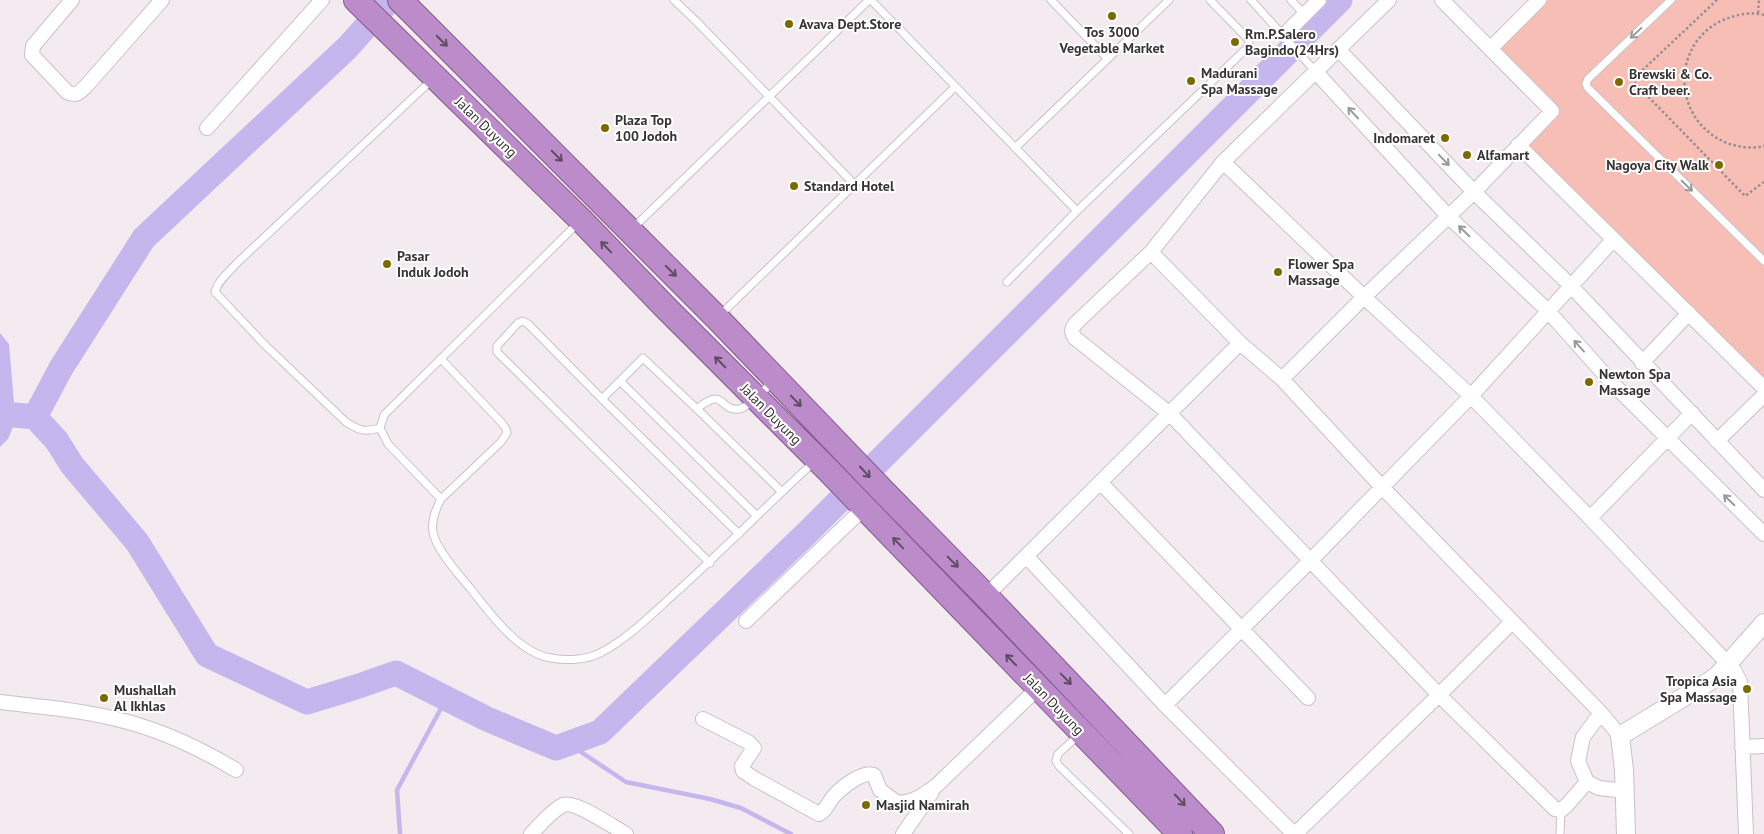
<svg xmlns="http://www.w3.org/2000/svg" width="1764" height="834" viewBox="0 0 1764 834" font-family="'PT Sans',sans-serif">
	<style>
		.green { fill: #f7beb6 }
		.water { fill: #c5b7ee }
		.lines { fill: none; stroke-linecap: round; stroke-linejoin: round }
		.stream { stroke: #c5b7ee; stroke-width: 4.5 }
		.river { stroke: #c5b7ee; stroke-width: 25 }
		.service-casing { stroke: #c9c1c6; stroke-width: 9 }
		.minor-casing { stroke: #c9c1c6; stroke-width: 16 }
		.tertiary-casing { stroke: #c9c1c6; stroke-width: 20 }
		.trunk-casing { stroke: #835a8d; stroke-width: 26 }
		.path { stroke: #958f92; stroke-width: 2.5; stroke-dasharray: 2.5 2.5; stroke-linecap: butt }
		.service { stroke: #fff; stroke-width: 7 }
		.minor { stroke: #fff; stroke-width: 14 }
		.tertiary { stroke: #fff; stroke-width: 18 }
		.trunk { stroke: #bc8bca; stroke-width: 24 }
		.oneway { stroke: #9b9a9a }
		.oneway2 { stroke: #5f4e62 }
		.poi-dot { fill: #7c6a01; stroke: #fff; stroke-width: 2 }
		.labels { text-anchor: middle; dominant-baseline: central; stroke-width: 4; stroke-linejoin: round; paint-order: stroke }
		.poi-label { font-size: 14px; font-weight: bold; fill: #373435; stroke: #fff; text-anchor: start }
		.street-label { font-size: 14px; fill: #373435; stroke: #fff }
	</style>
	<rect width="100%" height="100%" fill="#f3ebef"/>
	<path class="green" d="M1548,0H1764V400L1522,138L1546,110L1490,57Z"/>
	<path class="water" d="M0,333L9,344L15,415L13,427L8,439L0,447Z"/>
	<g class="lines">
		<path class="stream" d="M569,744L626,782L710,799L741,808L791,834
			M400,834L397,790L446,699"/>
		<path class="river" d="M15,415L35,417L61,368L144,238L347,48L390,0
			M35,417L57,441L72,465L137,542L207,655L307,702L356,687L396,673L487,719L556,748L600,732L809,531L1340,0"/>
		<g class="service-casing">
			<path id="service" d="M674,0L697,22L855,185
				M871,0L1077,211
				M1051,0L1107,58
				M1251,0L1315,71
				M1291,0L1305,15
				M1671,0L1588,79L1586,84L1588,88L1764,261
				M1015,148L1169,0
				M579,222L384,415L380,428L388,444L441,499C436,509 431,520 433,532C435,548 459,575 470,588C489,612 518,653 551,658C567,661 586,660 600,653C627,639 649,617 671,597C720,553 766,506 814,462
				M632,229L869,0
				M1007,282L1077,211L1249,46V40L1210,0
				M719,316L955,87
				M620,381L757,516
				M602,399L643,358L697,409C725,385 719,412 739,409C748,408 766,388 773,381
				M697,409L782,492
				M380,428C364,432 360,431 346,422L264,344L215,292C218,280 231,270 239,261L433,79
				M441,499L501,442L507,433L506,429L501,422L441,359
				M710,563L497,352V346L518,323L523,321L528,324L602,399L739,534
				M1080,734L1058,754L1056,761L1059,766L1129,834
				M1560,834L1561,810"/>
		</g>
		<g class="minor-casing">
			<path id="minor" d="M72,0L33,46L32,55L67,92C77,97 80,92 87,85L162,0
				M1389,0L1223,162L1151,252L1076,323C1071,329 1071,332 1075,338L1170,414L1439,695L1555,809L1561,810L1567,805L1587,782
				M1284,35L1319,0
				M1338,49L1474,192L1570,285L1764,490
				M1490,49L1539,0
				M1315,71L1448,216L1548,311L1614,385L1764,534
				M207,128L322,0
				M1518,145L1764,388
				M1223,162L1364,297L1471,396L1590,518L1734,670L1740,682L1746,834
				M1151,252L1240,343L1282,379L1381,486L1601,713L1620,736
				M1642,363L1689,313
				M1282,379L1364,297L1474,192L1552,111L1442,0
				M1717,441L1764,395
				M1100,482L1308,698
				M1590,518L1692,413
				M1027,557L1165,705L1294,834
				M986,596L1240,343
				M746,621L864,508
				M0,702C41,707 84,710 124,721C163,731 201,749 236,770
				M1165,705L1311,560L1471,396L1613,240
				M1601,713L1583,737L1578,761L1587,782L1599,788L1625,791
				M703,719L748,742L754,748L742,766L743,771L755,779L819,814C827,810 828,802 834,796C841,788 863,770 874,775L880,790L896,802C910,805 926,794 937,785L1038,688
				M1742,747L1764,746
				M531,834C541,824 551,811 563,805C575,800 613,827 626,834
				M903,834L932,792
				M1295,834L1439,695L1512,622"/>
		</g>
		<g class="tertiary-casing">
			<path id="tertiary" d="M1626,834L1624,770L1620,736L1710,681L1718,675L1764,623"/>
		</g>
		<g class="trunk-casing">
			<path id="trunk" d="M356,0L581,220L665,307L829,471L1180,834
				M400,0L717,318L882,490L986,596L1212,834"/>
		</g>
		<path class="path" d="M1717,0L1632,80L1745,196L1764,182
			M1758,13L1759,0
			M1764,15C1750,11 1736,15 1723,20C1670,44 1672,121 1727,143C1738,147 1752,149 1764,146"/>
		<use href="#service" class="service"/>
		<use href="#minor" class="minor"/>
		<use href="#tertiary" class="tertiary"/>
		<use href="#trunk" class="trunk"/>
	</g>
	<defs><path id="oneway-shaft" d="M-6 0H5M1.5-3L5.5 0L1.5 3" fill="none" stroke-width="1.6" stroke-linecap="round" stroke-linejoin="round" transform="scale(1.25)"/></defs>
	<g class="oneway">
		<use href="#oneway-shaft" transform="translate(1636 33) rotate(137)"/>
		<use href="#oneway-shaft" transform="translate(1353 113) rotate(-133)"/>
		<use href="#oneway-shaft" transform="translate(1444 160) rotate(46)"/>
		<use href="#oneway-shaft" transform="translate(1687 186) rotate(44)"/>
		<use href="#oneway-shaft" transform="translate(1464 231) rotate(-136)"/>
		<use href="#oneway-shaft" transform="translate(1579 346) rotate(-132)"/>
		<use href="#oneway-shaft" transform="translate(1729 500) rotate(-136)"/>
	</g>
	<g class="oneway2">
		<use href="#oneway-shaft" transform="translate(442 41) rotate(45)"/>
		<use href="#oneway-shaft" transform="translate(557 156) rotate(45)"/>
		<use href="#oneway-shaft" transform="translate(606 247) rotate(-134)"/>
		<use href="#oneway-shaft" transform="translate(671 271) rotate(45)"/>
		<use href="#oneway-shaft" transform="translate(720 362) rotate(-135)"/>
		<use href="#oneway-shaft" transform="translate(796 401) rotate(46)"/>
		<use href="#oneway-shaft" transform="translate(865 472) rotate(47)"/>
		<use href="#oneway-shaft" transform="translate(898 543) rotate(-134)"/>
		<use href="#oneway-shaft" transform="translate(953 562) rotate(45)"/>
		<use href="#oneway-shaft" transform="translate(1011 660) rotate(-134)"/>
		<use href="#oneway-shaft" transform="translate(1066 679) rotate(46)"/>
		<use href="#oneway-shaft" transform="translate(1180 800) rotate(47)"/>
	</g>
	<g class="poi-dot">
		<circle cx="1112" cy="16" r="5"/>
		<circle cx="789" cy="24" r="5"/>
		<circle cx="1235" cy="42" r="5"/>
		<circle cx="1191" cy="81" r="5"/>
		<circle cx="1619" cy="82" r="5"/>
		<circle cx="605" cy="128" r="5"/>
		<circle cx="1445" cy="138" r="5"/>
		<circle cx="1467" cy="155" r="5"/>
		<circle cx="1719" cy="165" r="5"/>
		<circle cx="794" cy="186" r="5"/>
		<circle cx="387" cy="264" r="5"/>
		<circle cx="1278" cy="272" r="5"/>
		<circle cx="1589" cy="382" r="5"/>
		<circle cx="1747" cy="689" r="5"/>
		<circle cx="104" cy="698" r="5"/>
		<circle cx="866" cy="805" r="5"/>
	</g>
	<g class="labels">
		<g class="poi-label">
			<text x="799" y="24">Avava Dept.Store</text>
			<text x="1112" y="32" text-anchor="middle">Tos 3000<tspan x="1112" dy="16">Vegetable Market</tspan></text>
			<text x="1245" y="34">Rm.P.Salero<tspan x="1245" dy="16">Bagindo(24Hrs)</tspan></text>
			<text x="1201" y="73">Madurani<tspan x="1201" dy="16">Spa Massage</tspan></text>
			<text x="1629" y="74">Brewski &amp; Co.<tspan x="1629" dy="16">Craft beer.</tspan></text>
			<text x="615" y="120">Plaza Top<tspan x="615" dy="16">100 Jodoh</tspan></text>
			<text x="1435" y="138" text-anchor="end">Indomaret</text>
			<text x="1477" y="155">Alfamart</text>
			<text x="1709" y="165" text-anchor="end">Nagoya City Walk</text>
			<text x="804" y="186">Standard Hotel</text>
			<text x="397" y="256">Pasar<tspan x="397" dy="16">Induk Jodoh</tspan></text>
			<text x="1288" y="264">Flower Spa<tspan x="1288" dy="16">Massage</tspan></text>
			<text x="1599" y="374">Newton Spa<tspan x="1599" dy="16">Massage</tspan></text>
			<text x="1737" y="681" text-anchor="end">Tropica Asia<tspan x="1737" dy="16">Spa Massage</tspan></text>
			<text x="114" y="690">Mushallah<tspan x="114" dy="16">Al Ikhlas</tspan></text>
			<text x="876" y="805">Masjid Namirah</text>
		</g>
		<g class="street-label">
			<text transform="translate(486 127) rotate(44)">Jalan Duyung</text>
			<text transform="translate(771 414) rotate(45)">Jalan Duyung</text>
			<text transform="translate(1054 704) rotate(46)">Jalan Duyung</text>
		</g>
	</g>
</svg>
